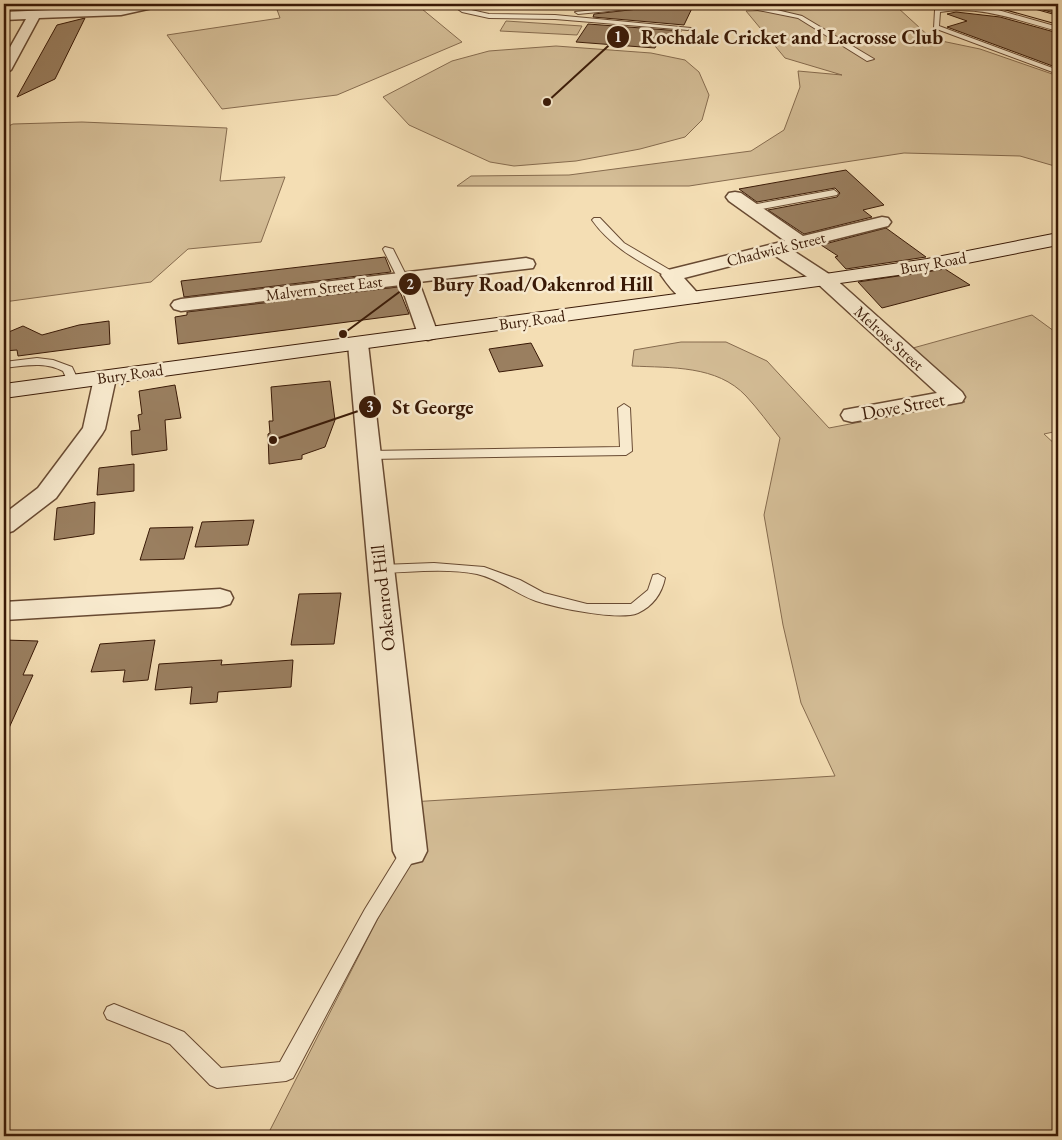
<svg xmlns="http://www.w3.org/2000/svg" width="1062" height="1140" viewBox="0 0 1062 1140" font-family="'EB Garamond',serif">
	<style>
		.green { fill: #d4bd96; stroke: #866b4e }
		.building { fill: #9a7f60; stroke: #391906 }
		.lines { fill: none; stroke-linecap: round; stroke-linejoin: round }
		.lane-casing { stroke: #684a32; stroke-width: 2 }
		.street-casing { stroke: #684a32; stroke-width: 3 }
		.secondary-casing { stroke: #391906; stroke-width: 2 }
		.primary-casing { stroke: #391906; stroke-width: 2 }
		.lane { fill: #f8eace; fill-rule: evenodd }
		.street { fill: #f8eace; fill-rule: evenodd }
		.secondary { fill: #f8eace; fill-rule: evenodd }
		.primary { fill: #f4deb4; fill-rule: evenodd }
		.labels { text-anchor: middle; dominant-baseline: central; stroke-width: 5; stroke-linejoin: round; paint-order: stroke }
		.far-street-label { font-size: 16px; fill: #391906; stroke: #f8eace }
		.street-label { font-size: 19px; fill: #391906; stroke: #f8eace }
		.leader { fill: none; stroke: #391906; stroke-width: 2 }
		.callout-dot { fill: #391906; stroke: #f8eace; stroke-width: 2 }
		.mark-label { font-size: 15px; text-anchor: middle; font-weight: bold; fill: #fff }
		.callout-label { font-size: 20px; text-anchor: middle; font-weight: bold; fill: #391906; stroke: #f8eace; stroke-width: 5; stroke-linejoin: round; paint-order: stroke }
	</style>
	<rect width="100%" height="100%" fill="#f4deb4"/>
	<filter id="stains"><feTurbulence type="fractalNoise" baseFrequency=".004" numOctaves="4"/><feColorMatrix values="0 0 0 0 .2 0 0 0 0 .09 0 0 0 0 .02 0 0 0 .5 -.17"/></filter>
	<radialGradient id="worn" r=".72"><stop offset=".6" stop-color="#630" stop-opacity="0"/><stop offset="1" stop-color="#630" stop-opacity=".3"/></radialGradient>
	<path class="green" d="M275,4H416L462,42L337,95L222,109L167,35L280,18Z
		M897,7L932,39L980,49L1058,76V167L1020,156L904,153L689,186H457L471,176L569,175L751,151L784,130L800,87L798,71L842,75L785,58L746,11Z
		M506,21L582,26L577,35L500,31Z
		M556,46L651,53L685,60L699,72L709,95L702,120L685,137L640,149L576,161L514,166L490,162L409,125L383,97L452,61L489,51Z
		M82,122L227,128L220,181L285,177L261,242L188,249L151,282L4,302V128L13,124Z
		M1032,315L1058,334V431L1044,434L1058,447V1136H267L401,873L394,803L835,776L801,703L783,625L764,515L780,438C769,424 758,409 746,396C717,365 671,368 632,366L634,350L681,342H726L767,361L829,428L965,402L913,348Z"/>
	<path class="building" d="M682,4H694L684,25L593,17L594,14Z
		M1021,4H1058V14Z
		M956,12L1000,17L1058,33V68L947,27L967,21L947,14Z
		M85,18L55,79L17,97L57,25Z
		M588,24L681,31L676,43L658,42L655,48L576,42Z
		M846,170L884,205L863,210L872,217L804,234L768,210L837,197L840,193L835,188L757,202L739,189Z
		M886,228L926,257L846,269L835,257L838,256L821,245Z
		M385,257L391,272L184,297L181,281Z
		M945,269L970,285L882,308L858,282Z
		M398,287L409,314L178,344L175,317L187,315V312Z
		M109,321L110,344L18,356L17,350L4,351V334L23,326L42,335L79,325Z
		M531,343L543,366L499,372L489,349Z
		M330,381L335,420L325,447L302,455V459L269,464L268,434L270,433L269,421H273L271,387Z
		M175,385L181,418L165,420L167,450L132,455L131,431L140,430L138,415L142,414L139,391Z
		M134,464V491L97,495L99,468Z
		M95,502L94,534L54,540L57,508Z
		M254,520L248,545L195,547L202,522Z
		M193,527L184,559L140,560L150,528Z
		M341,593L334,644L291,645L299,594Z
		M4,640L38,641L23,675H33L4,739Z
		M155,640L148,680L123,682L125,670L91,672L100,644Z
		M222,660L221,665L293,660L291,687L218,692L217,702L190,704L192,687L155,690L159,664Z"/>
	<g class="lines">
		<g class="lane-casing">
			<path id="lane" d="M451,4H458L467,9L489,14L555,15L691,28L688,30L555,19L489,18L462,12Z
				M656,4H680L578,14L575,12Z
				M728,4H751L802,16L874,59L867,61L798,18Z
				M952,6L998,10L1058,27V31C1019,21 982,5 940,12L939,26L1058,70V74L934,28L935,10Z
				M834,190L838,193L837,195L751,211L746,208L751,205Z
				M594,218H600L624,243L675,273V277H667C639,261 612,248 592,220Z
				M385,247L393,249L408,279L407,281L398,279L383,249Z
				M37,358L53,360L72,367L79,382L73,385L69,384L63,371C44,361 24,366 4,368V362Z
				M624,404L630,408L632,451L626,455L369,459L363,455L369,451L620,447L618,408Z
				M434,563L484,567L520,580L544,593L587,604H631L648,590L653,575L658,574L665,578C662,593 653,606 638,613C619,621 557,608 536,601C516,594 499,579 477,574C446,568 412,572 381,573L374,569L381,565Z
				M410,844L416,846L419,851L377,919L293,1078L286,1081L217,1088L210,1085L170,1044L107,1019L104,1013L107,1007L114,1004L184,1032L221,1068L280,1062L365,909L404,846Z"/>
		</g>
		<g class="street-casing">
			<path id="street" d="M137,4H159L157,7L121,15L39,18L11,70L4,74V58L26,19L4,20V12L121,7Z
				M735,192L741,193L803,236L882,217L888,218L891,222L888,226L792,250L832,276L962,392L965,397L962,402L852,422L844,420L841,415L844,410L937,393L818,284L774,255L684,278L702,298L699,302C683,306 670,288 661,275L664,271L785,241L729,201L726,197L729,193Z
				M526,258L533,260L535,264L533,268L419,282L438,334L435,338L428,340L421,338L418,334L401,285L181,311L174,309L171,305L174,301L181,299Z
				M358,338L365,340L368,344L427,851L422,861L410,864L398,861L393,851L348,344L351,340Z
				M105,372L113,373L116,378L105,429L102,434L56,498L13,531L4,534V514L38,488L83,428L94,378L97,373Z
				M220,589L230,592L233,598L230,604L220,607L4,620V602Z"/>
		</g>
		<g class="secondary-casing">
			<path id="secondary" d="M1058,233V245L927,271L4,398V384L825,274L927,259Z"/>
		</g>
		<g class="primary-casing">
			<path id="primary" d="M996,4H1015L1058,16V24L997,7Z"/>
		</g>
		<use href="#lane" class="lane"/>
		<use href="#street" class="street"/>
		<use href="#secondary" class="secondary"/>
		<use href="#primary" class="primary"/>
	</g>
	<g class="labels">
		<g class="far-street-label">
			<text transform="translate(776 249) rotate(-14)">Chadwick Street</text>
			<text transform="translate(933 263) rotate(-10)">Bury Road</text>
			<text transform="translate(324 288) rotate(-7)">Malvern Street East</text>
			<text transform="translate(532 320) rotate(-8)">Bury Road</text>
			<text transform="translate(889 338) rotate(42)">Melrose Street</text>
			<text transform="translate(130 374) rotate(-8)">Bury Road</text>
		</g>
		<g class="street-label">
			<text transform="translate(903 406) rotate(-10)">Dove Street</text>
			<text transform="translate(383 598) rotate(-96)">Oakenrod Hill</text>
		</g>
	</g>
	<path class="leader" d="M547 102L618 37M343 334L410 284M273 440L370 407"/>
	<g class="callout-dot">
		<circle cx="547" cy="102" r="5"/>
		<circle cx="343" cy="334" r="5"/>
		<circle cx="273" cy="440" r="5"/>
		<circle cx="618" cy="37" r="12"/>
		<circle cx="410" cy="284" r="12"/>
		<circle cx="370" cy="407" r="12"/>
	</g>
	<g class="mark-label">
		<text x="618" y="42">1</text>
		<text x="410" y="289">2</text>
		<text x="370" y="412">3</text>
	</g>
	<g class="callout-label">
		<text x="792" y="44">Rochdale Cricket and Lacrosse Club</text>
		<text x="543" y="291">Bury Road/Oakenrod Hill</text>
		<text x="433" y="414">St George</text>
	</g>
	<rect width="1062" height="1140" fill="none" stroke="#f4deb4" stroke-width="20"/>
	<rect x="5" y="5" width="1052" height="1130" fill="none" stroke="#391906" stroke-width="2.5"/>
	<rect x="10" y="10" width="1042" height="1120" fill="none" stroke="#391906"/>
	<rect width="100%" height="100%" filter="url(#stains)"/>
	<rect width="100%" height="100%" fill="url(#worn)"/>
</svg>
